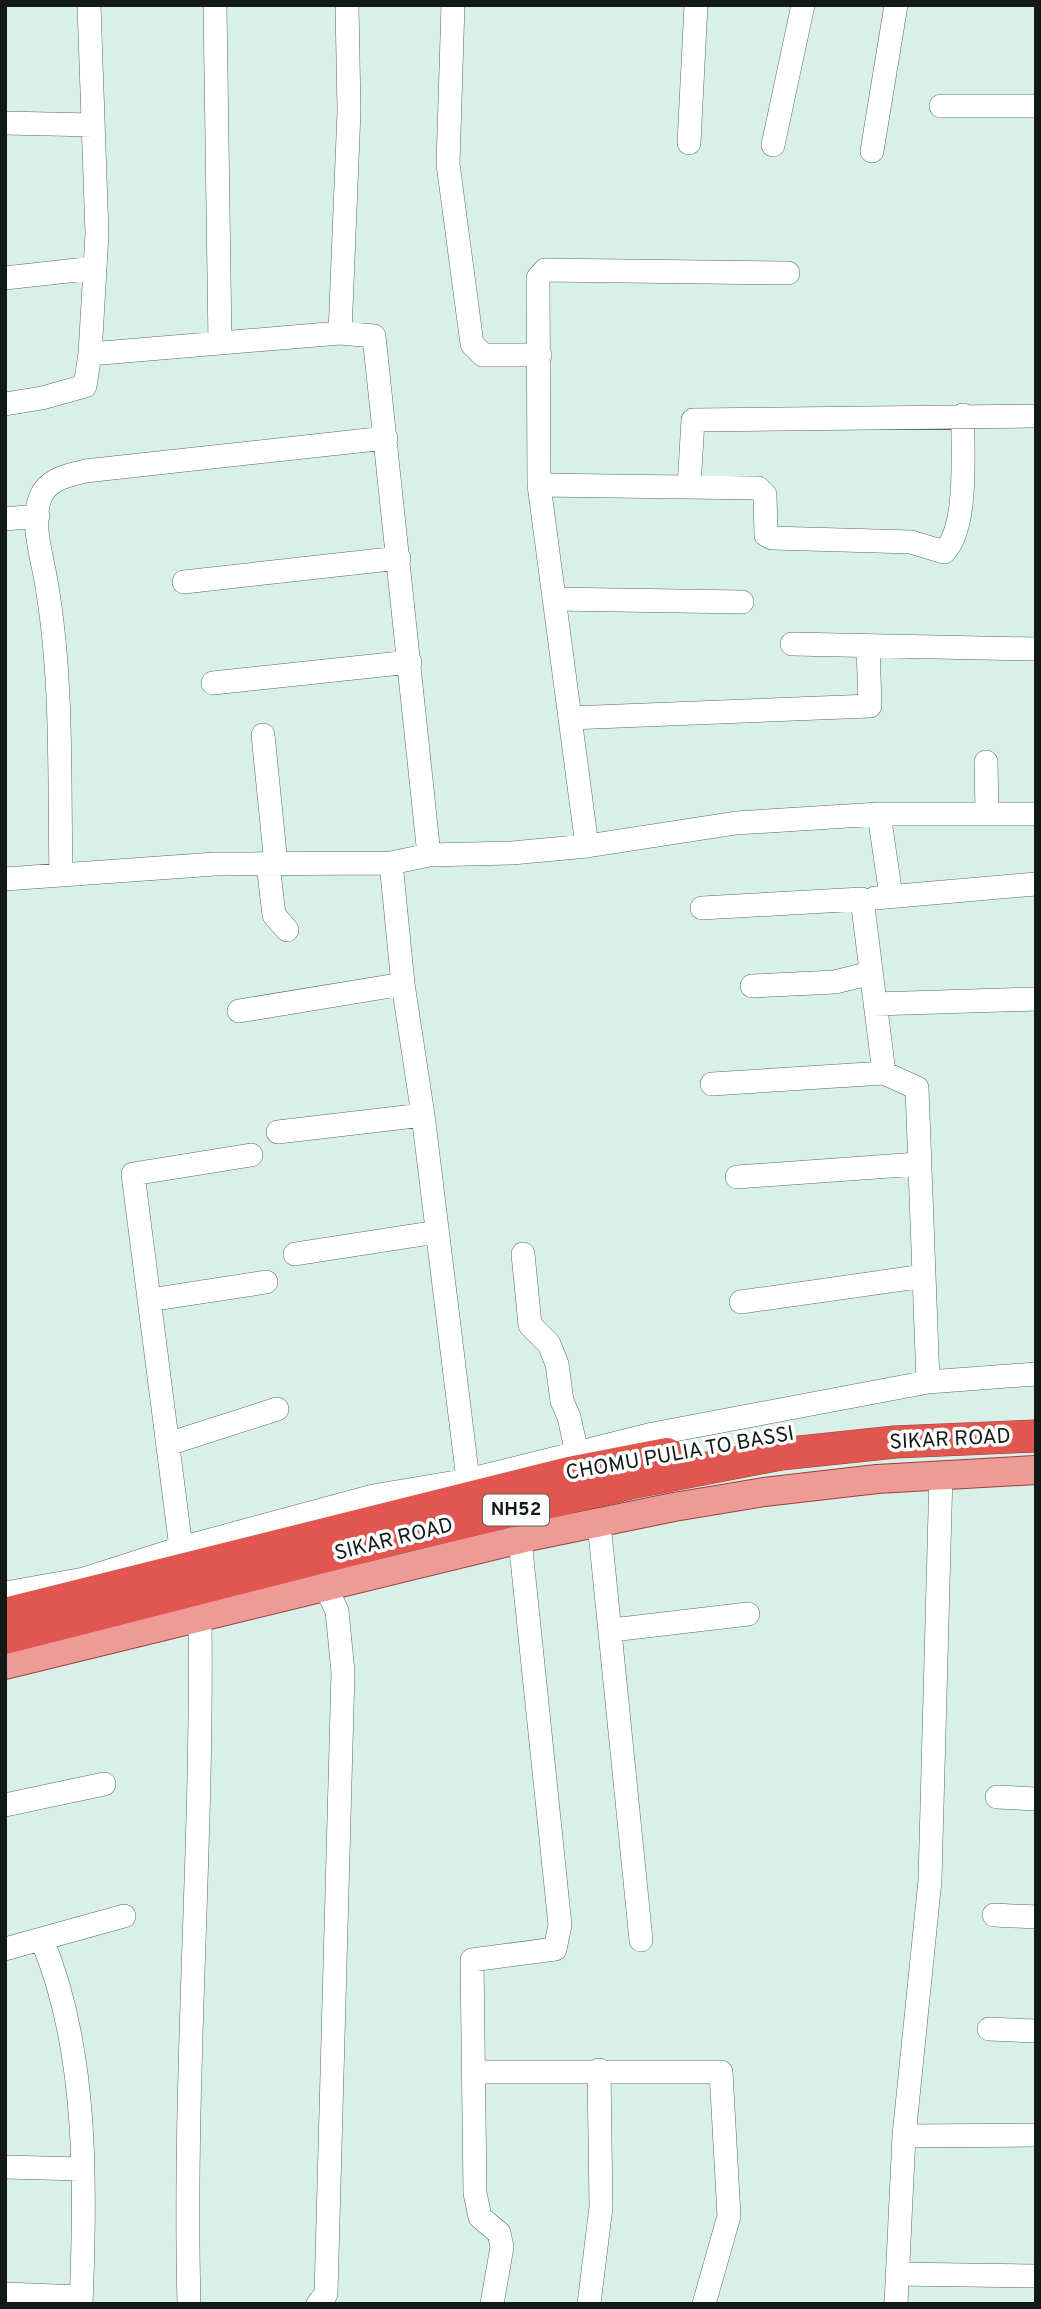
<svg xmlns="http://www.w3.org/2000/svg" width="1041" height="2309" viewBox="0 0 1041 2309" font-family="Overpass,sans-serif">
	<style>
		.lines { fill: none; stroke-linecap: round; stroke-linejoin: round }
		.minor-casing { stroke: #576b65; stroke-width: 24 }
		.major-casing { stroke: #99413c; stroke-width: 30 }
		.highway-casing { stroke: #99413c; stroke-width: 33 }
		.minor { stroke: #fff; stroke-width: 23 }
		.major { stroke: #ee9a96; stroke-width: 28 }
		.highway { stroke: #e25650; stroke-width: 32 }
		.labels { text-anchor: middle; dominant-baseline: central; stroke-width: 7; stroke-linejoin: round; paint-order: stroke }
		.shield { fill: #fff; stroke: #595f5d; stroke-width: 2 }
		.shield-label { font-size: 19px; font-weight: bold; fill: #121a18 }
		.street-label { font-size: 21px; fill: #121a18; stroke: #fff }
	</style>
	<rect width="100%" height="100%" fill="#d9f0e9"/>
	<g class="lines">
		<g class="minor-casing">
			<path id="minor" d="M89,5L97,234L90,354L340,333
				M215,5L220,343
				M347,5L349,111L340,333L374,336L429,855
				M453,5L448,164L472,344L483,355H540
				M941,106H1036
				M5,123L93,125
				M689,143L696,5
				M773,145L803,5
				M872,151L896,5
				M5,278L95,268
				M5,404L42,398L85,386L90,354
				M539,485L758,488L765,495L766,535L772,538L911,542L944,552C969,527 962,450 963,415
				M689,487L693,420L1036,416
				M5,519L38,516
				M184,582L399,558
				M554,599L742,602
				M792,644L1036,649
				M213,683L410,662
				M570,718L870,706L868,646
				M263,735L276,864
				M986,762L987,813
				M587,846L539,485L538,278L545,270L788,273
				M268,864L274,915L287,930
				M61,875C59,778 63,677 46,581C42,556 30,521 41,496C49,478 68,476 85,471L386,438
				M5,879L215,864L391,863
				M891,896L879,814H1036
				M875,898L1036,884
				M702,908L862,899L884,1073L917,1088L928,1382
				M752,986L835,982L871,973
				M875,1004L1036,999
				M239,1011L403,984
				M712,1084L884,1073
				M278,1132L423,1115
				M737,1177L918,1164
				M295,1254L437,1232
				M523,1254L530,1325L549,1344L557,1364L562,1401L569,1417L577,1453
				M149,1300L266,1282
				M741,1302L924,1276
				M168,1444L277,1409
				M468,1480L423,1115L403,984L391,863L429,855L512,853L587,846L736,823L879,814
				M599,1523L641,1940
				M181,1548L133,1174L251,1155
				M5,1593L84,1579L181,1548L373,1496L468,1480L653,1434L928,1382L1036,1374
				M612,1630L748,1614
				M997,1797L1036,1799
				M5,1805L104,1784
				M994,1915L1036,1917
				M42,1940C88,2049 86,2187 81,2304
				M5,1949L124,1916
				M989,2029L1036,2031
				M474,2072H721L729,2216L704,2304
				M904,2136L1036,2135
				M5,2167L81,2169
				M897,2274L1036,2276
				M5,2294L81,2297
				M189,2304C183,2075 203,1847 200,1619
				M318,2304L326,2294L343,1672L337,1611L326,1588
				M492,2304L502,2247L499,2233L480,2217L475,2193L472,1960L555,1949L560,1925L520,1540
				M589,2304L601,2207L599,2070
				M896,2304L904,2136L930,1880L941,1474"/>
		</g>
		<g class="major-casing">
			<path id="major" d="M5,1665L537,1535L674,1507L764,1492L877,1479L1036,1470"/>
		</g>
		<g class="highway-casing">
			<path id="highway" d="M5,1614L569,1473L667,1454
				M5,1638L397,1538L635,1482L781,1454L895,1442L1036,1436"/>
		</g>
		<use href="#minor" class="minor"/>
		<use href="#major" class="major"/>
		<use href="#highway" class="highway"/>
	</g>
	<g class="labels">
		<rect class="shield" x="483" y="1494.5" width="66" height="31" rx="5"/>
		<g class="shield-label">
			<text x="516" y="1510">NH52</text>
		</g>
		<g class="street-label">
			<text transform="translate(950 1440) rotate(-3)">SIKAR ROAD</text>
			<text transform="translate(680 1454) rotate(-10)">CHOMU PULIA TO BASSI</text>
			<text transform="translate(394 1540) rotate(-14)">SIKAR ROAD</text>
		</g>
	</g>
	<rect width="1041" height="2309" fill="none" stroke="#121a18" stroke-width="14"/>
</svg>
